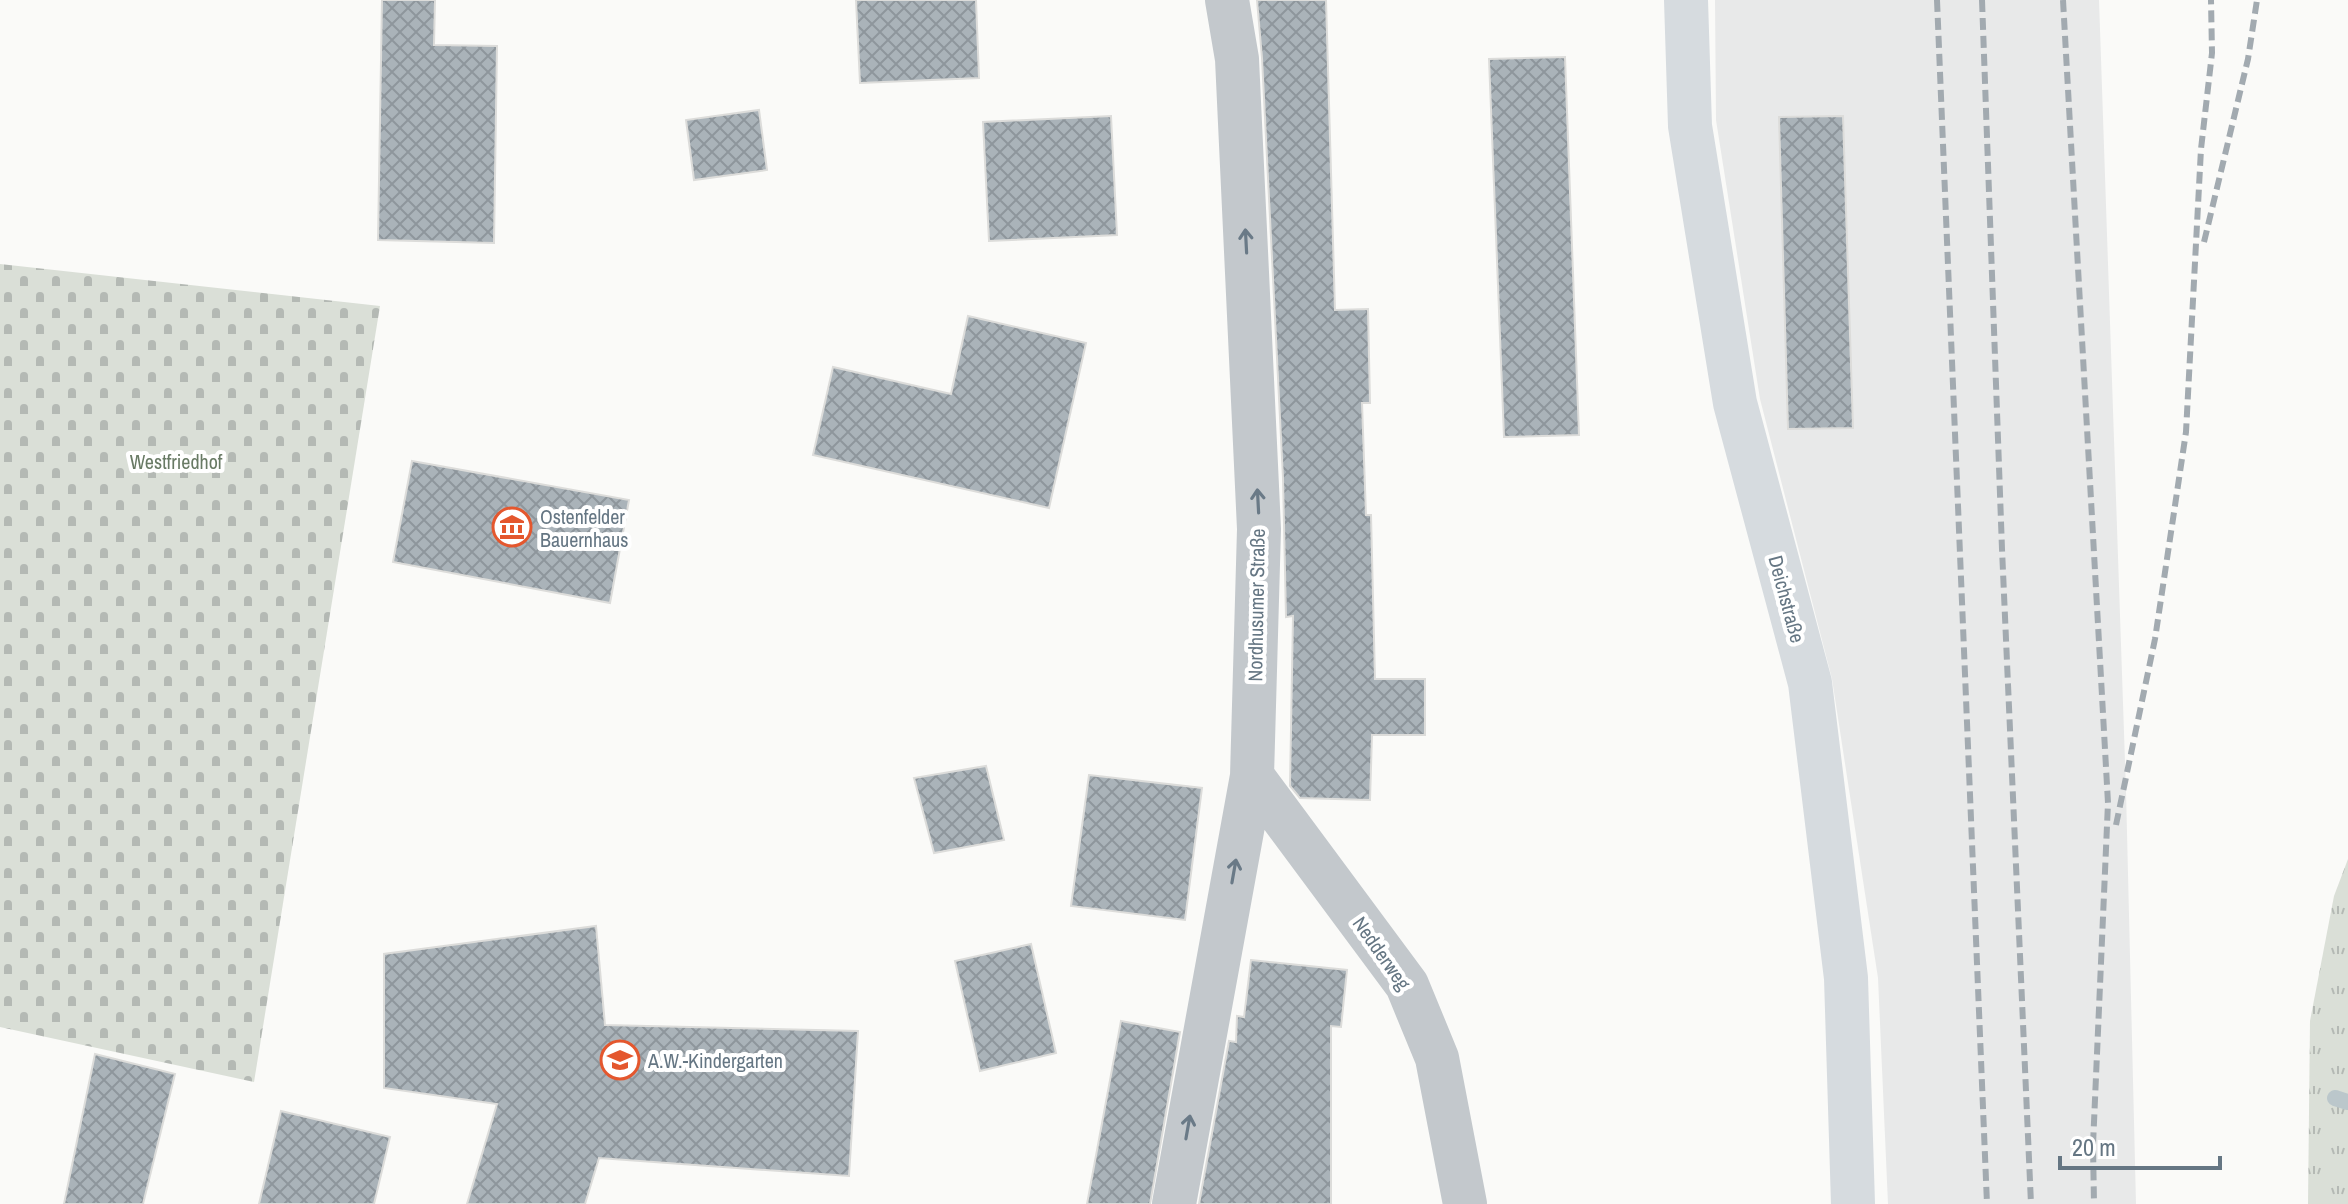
<svg xmlns="http://www.w3.org/2000/svg" width="2348" height="1204" viewBox="0 0 2348 1204" font-family="'Archivo Narrow',sans-serif">
	<style>
		.built { fill: #e8e9e9 }
		.grass { fill: url(#grass-tufts) }
		.cemetery { fill: url(#cemetery-stones) }
		.lines { fill: none; stroke-linecap: round; stroke-linejoin: round }
		.stream { stroke: #bbc7cb; stroke-width: 16 }
		.building { fill: url(#building-cross-hatch); stroke: #dcdcda; stroke-width: 2 }
		.minor { stroke: #c3c8cc; stroke-width: 44 }
		.secondary { stroke: #d6dbdf; stroke-width: 44 }
		.rail { stroke: #a2aab0; stroke-width: 6; stroke-dasharray: 12 6; stroke-linecap: butt }
		.oneway { stroke: #6a7a87 }
		.labels { text-anchor: middle; dominant-baseline: central; stroke-width: 8; stroke-linejoin: round; paint-order: stroke }
		.park-label { font-size: 20px; fill: #687a64; stroke: #fff }
		.poi-label { font-size: 20px; fill: #657683; stroke: #fff; text-anchor: start }
		.street-label { font-size: 20px; fill: #657683; stroke: #fff }
	</style>
	<defs>
		<pattern id="grass-tufts" width="24" height="20" patternUnits="userSpaceOnUse" patternTransform="scale(2)"><rect width="24" height="20" fill="#dadfd7"/><path d="M3 7l-1-3M5 7V3M7 7l1-3M15 17l-1-3M17 17v-4M19 17l1-3" fill="none" stroke="#b4b9b4"/></pattern>
		<pattern id="cemetery-stones" width="16" height="16" patternUnits="userSpaceOnUse" patternTransform="scale(2)"><rect width="16" height="16" fill="#dadfd7"/><path d="M2 7V4a2 2 0 0 1 4 0v3zM10 15v-3a2 2 0 0 1 4 0v3z" fill="#b4b9b4"/></pattern>
		<pattern id="building-cross-hatch" width="8" height="8" patternUnits="userSpaceOnUse" patternTransform="scale(2)"><rect width="8" height="8" fill="#aab3b9"/><path d="M0 0l8 8M0 8l8-8" fill="none" stroke="#8e969c"/></pattern>
	</defs>
	<rect width="100%" height="100%" fill="#fafaf8"/>
	<path class="built" d="M1715,0H2099L2126,791L2136,1204H1888L1878,978L1832,679L1760,399L1716,120Z"/>
	<path class="grass" d="M2348,859V1204H2308L2310,1021L2334,896Z"/>
	<path class="cemetery" d="M0,264L380,306L254,1082L0,1027Z"/>
	<g class="lines">
		<path class="stream" d="M2335,1098L2348,1102"/>
	</g>
	<path class="building" d="M382,0H435L434,45L497,46L494,243L378,240Z
		M856,0H976L979,78L860,83Z
		M1257,0H1326L1335,310L1368,309L1370,403H1362L1366,515H1371L1375,679H1425V735H1372L1370,800L1300,798L1290,786L1293,616L1286,617L1283,478L1262,58Z
		M1565,57L1579,435L1504,437L1489,59Z
		M759,110L767,170L694,180L686,120Z
		M1111,116L1117,235L989,241L983,122Z
		M1843,116L1853,428L1788,429L1779,117Z
		M968,316L1086,343L1049,508L813,455L833,367L951,394Z
		M412,461L629,500L610,603L393,562Z
		M986,766L1004,840L934,853L914,778Z
		M1089,775L1202,788L1185,920L1071,906Z
		M596,926L605,1025L858,1031L849,1176L599,1158L585,1204H467L497,1104L384,1088V954Z
		M1031,944L1056,1053L980,1071L955,961Z
		M1251,960L1347,970L1341,1027L1331,1026V1204H1199L1229,1041L1236,1042L1237,1016L1244,1017Z
		M1121,1021L1180,1032L1150,1204H1087Z
		M95,1054L175,1074L143,1204H64Z
		M281,1111L390,1137L374,1204H259Z"/>
	<g class="lines">
		<path class="minor" d="M1252,776L1407,985L1437,1058L1465,1204
			M1174,1204L1252,776L1259,529L1237,59L1227,0"/>
		<path class="secondary" d="M1686,0L1690,126L1735,403L1810,683L1846,978L1853,1204"/>
		<path class="rail" d="M1937,0L1987,1204
			M1982,0L2002,549L2031,1204
			M2063,0L2108,803L2093,1145L2094,1204
			M2204,242L2248,59L2257,0
			M2116,825L2155,639L2186,432L2201,149L2212,53L2211,0"/>
	</g>
	<defs><path id="oneway-shaft" d="M-6 0H5M1.5-3L5.5 0L1.5 3" fill="none" stroke-width="1.6" stroke-linecap="round" stroke-linejoin="round" transform="scale(2)"/></defs>
	<g class="oneway">
		<use href="#oneway-shaft" transform="translate(1246 241) rotate(-93)"/>
		<use href="#oneway-shaft" transform="translate(1258 501) rotate(-93)"/>
		<use href="#oneway-shaft" transform="translate(1234 871) rotate(-80)"/>
		<use href="#oneway-shaft" transform="translate(1188 1127) rotate(-80)"/>
	</g>
	<defs>
		<g id="museum-ring" transform="scale(2)"><circle r="9.5" fill="#fff" stroke="#e4572e" stroke-width="1.5"/><path d="M0-6L6-3V-2H-6V-3ZM-5-1h2V3h-2ZM-1-1h2V3h-2ZM3-1h2V3H3ZM-6 4H6V6H-6Z" fill="#e4572e"/></g>
		<g id="school-ring" transform="scale(2)"><circle r="9.5" fill="#fff" stroke="#e4572e" stroke-width="1.5"/><path d="M0-5L7-2L0 1L-7-2ZM-4 1L0 2.5L4 1V4Q0 6-4 4Z" fill="#e4572e"/></g>
	</defs>
	<g fill-rule="evenodd">
		<use href="#museum-ring" x="512" y="527"/>
		<use href="#school-ring" x="620" y="1060"/>
	</g>
	<g class="labels">
		<g class="park-label">
			<text x="176" y="461">Westfriedhof</text>
		</g>
		<g class="poi-label">
			<text x="540" y="516">Ostenfelder<tspan x="540" dy="23">Bauernhaus</tspan></text>
			<text x="648" y="1060">A.W.-Kindergarten</text>
		</g>
		<g class="street-label">
			<text transform="translate(1787 599) rotate(75)">Deichstraße</text>
			<text transform="translate(1256 605) rotate(-89)">Nordhusumer Straße</text>
			<text transform="translate(1382 953) rotate(55)">Nedderweg</text>
		</g>
	</g>
	<path d="M2060 1156v12h160v-12" fill="none" stroke="#657683" stroke-width="4"/>
	<text x="2072" y="1156" font-size="24" fill="#657683" stroke="#ffffff" stroke-width="6" paint-order="stroke">20 m</text>
</svg>
